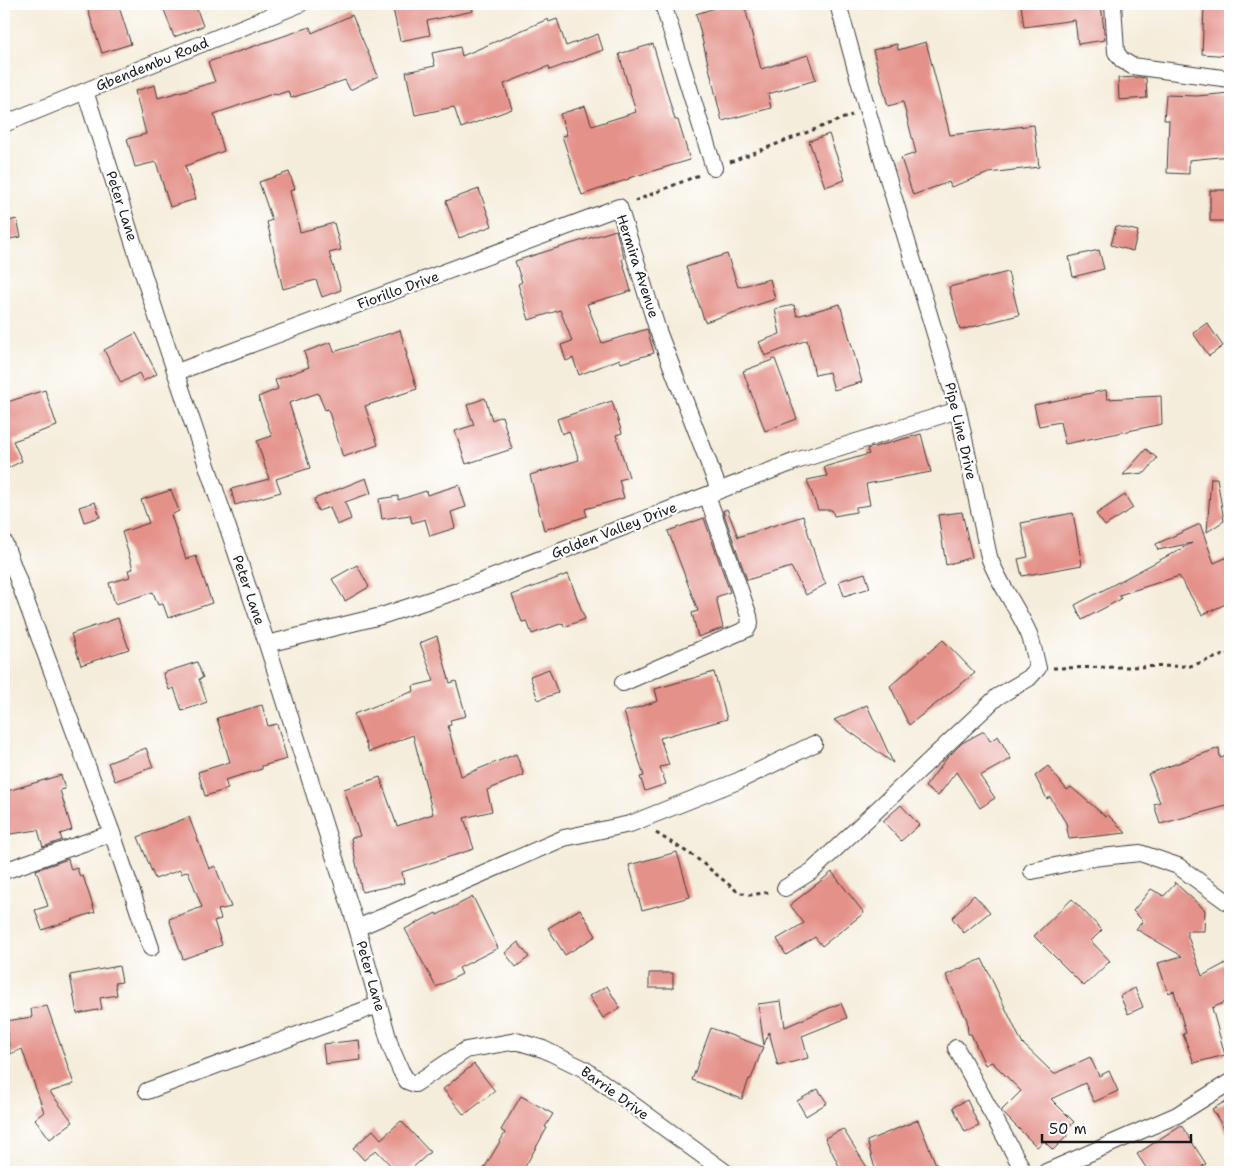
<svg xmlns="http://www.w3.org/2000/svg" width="1234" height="1176" viewBox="0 0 1234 1176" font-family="'Shantell Sans',sans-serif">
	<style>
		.building { fill: #e49189 }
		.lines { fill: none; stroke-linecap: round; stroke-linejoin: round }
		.street-casing { stroke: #3d3b39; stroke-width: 18 }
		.path { stroke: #3d3b39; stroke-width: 3; stroke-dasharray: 4 4; stroke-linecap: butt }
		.street { stroke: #fff; stroke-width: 16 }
		.labels { text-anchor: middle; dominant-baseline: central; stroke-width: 4.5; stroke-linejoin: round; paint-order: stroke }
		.street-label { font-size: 14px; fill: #1c1c1c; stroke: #fff }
	</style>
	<rect width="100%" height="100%" fill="#fff"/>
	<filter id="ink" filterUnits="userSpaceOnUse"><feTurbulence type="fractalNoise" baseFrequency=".02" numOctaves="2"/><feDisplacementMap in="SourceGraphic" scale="10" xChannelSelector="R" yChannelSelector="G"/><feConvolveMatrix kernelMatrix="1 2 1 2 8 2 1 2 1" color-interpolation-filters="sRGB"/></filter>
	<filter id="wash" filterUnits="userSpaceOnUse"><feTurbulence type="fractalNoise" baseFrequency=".0096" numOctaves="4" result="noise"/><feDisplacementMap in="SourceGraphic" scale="20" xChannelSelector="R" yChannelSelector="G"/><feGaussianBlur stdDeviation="1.12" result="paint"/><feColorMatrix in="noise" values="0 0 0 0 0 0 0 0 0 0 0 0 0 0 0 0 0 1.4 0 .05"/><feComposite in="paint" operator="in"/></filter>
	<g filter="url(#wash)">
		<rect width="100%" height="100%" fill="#f5eddb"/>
		<g id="blocks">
			<path class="building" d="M86,4H118L131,44L102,53Z
				M162,4H195L203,26L174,37Z
				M392,4H472L473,11L427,21L430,35L400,41Z
				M720,4H744L761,69L808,55L816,80L768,94L771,108L722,121L696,14L721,6Z
				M1021,4H1101L1105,40L1078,44L1075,20L1024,27Z
				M1204,8L1230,10V56L1202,54Z
				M352,15L378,76L350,90L345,80L291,98L288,91L276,95L275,93L214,114L224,151L185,166L196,199L170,207L156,162L135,167L127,139L146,134L135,91L155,85L158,98L215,82L208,62L310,27L312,33Z
				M548,19L549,22L557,19L566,46L598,34L603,50L550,70L549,66L504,84L512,109L461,128L454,107L415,115L406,72L435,66L432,53L460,47L462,56Z
				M926,42L950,135L1034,125L1039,167L989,173L951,187L949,182L913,195L901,158L916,153L903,102L888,106L873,50L897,44L898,50Z
				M653,44L675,120H678L690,160L629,178V179L582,195L562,136L567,135L560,114L585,106L592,126L636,112L619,54Z
				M1139,77L1146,78L1147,98L1119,100L1118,78Z
				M1230,93V156L1189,160V174L1167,173L1169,120H1164L1166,95L1197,96Z
				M829,134L845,180L825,187L809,141Z
				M289,172L295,189L290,191L300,232L334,223L341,250L329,253L341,290L322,297L316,280L283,289L267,222L272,220L259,182Z
				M479,189L492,226L459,238L446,201Z
				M1210,190H1230V221H1210Z
				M17,219L21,237L4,240V222Z
				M1116,226L1138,231L1133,251L1111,245Z
				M616,230L624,258L622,259L631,291L587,304L602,343L647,329L654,353L621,363L620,359L579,375L573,358L566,361L561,345L572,341L560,310L529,320L518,284L522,282L515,261Z
				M1099,250L1104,269L1073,277L1069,257Z
				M727,254L738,287L770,279L775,299L705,322L686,267Z
				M1008,272L1019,315L960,330L949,287Z
				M840,304L862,382L834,390L829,372L815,375L807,340L765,356L759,342L780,334L775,309L794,305L797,316Z
				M1207,323L1223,346L1209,356L1193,333Z
				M400,330L407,355H406L417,389L365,406L378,445L343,457L328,409L325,410L318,393L289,403L310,468L276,479L281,492L235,505L231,489L269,479L257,441L272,436L258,397L278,389L275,380L309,367L304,352L331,342L334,352Z
				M136,333L157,374L143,381L139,373L121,383L104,350Z
				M775,359L797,419L765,431L743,371Z
				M45,390L57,426L13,441L22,461L4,470V403Z
				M1106,390L1107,399L1161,396L1162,424L1065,444L1060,422L1039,426L1034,405Z
				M485,398L492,420L502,416L512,449L466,464L455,431L474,425L467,405Z
				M612,401L622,433L616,435L629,477L619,480L624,498L585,509L587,516L544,530L530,475L579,460L569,431L562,434L557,419Z
				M921,434L931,472L866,484L870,505L856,507V512L834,516L832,510H818L807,480L827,476L824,467L869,454L867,449Z
				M1146,449L1157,458L1145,473L1123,475Z
				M366,478L371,493L345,502L351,519L337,525L330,507L318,511L314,499Z
				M1211,478H1217L1224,521L1207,532Z
				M459,485L466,507L451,512L455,528L430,536L425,519L412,523L410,515L382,519L379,499L398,496V500L426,491L427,495Z
				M171,490L179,511L171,515L186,559L196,556L212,603L168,618L163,604L158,605L153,592L115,604L109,583L130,577L128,570L133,569L122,532L149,523L141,500Z
				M1125,495L1133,508L1105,526L1096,514Z
				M95,502L100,517L84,522L79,507Z
				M727,509L738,537L803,516L820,572L826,584L806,595L791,567L747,580L723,511Z
				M962,512L972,557L946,565L938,515Z
				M1073,513L1082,565L1022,576L1018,559L1028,557L1021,523Z
				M704,518L730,592L716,597L723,628L698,637L692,613L698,611L668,531Z
				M1200,524L1214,563L1230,556V602L1202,615L1179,576L1119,595L1121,599L1082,620L1075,605L1192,543L1158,550L1156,544Z
				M357,565L369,587L345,601L332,579Z
				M865,573L870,588L844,596L839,581Z
				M568,574L585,619L564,627L563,623L532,634L527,621L522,622L512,595Z
				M118,618L129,649L81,665L71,634Z
				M437,636L450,683L456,681L466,716L450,720L451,725L448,726L461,776L516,754L524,775L487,790L492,811L464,818L474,849L402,872L404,883L362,892L351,838L360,836L344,789L380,777L397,826L433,814L413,735L369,752L354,714L414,691L413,686L434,681L420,643Z
				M943,640L975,673L909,725L890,686Z
				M197,662L203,678L199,679L207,702L182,711L174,688L169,690L163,673Z
				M549,669L558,693L538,700L530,676Z
				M714,672L727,719L660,738L669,765L660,767L666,784L645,791L640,777L644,776L624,712L658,701L655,689Z
				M262,705L268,726L277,724L287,759L262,766V769L225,780L228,789L205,796L198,772L230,762L217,718Z
				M867,705L893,763L834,720Z
				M984,731L990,741L998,736L1011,759L980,776L995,798L980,808L956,772L938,796L925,787L946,759L962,743Z
				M146,748L153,767L115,781L108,763Z
				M1219,748L1220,758L1230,755V805L1160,824L1154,804L1160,802L1148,774Z
				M1048,766L1067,790L1071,787L1106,817L1108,815L1126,833L1069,839L1066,823L1050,797L1047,799L1035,776Z
				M61,775L65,789L60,790L72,830L60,834L62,840L43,847L38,830L4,835V792Z
				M901,805L919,825L901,841L883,821Z
				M189,817L209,869L215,866L231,907L218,910L221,919L214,921L222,945L183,959L169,919L202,907L188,871L181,874L180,870L155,879L138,837Z
				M677,852L690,897L642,910L629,865Z
				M68,859L71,870L77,868L80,877L83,876L95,912L42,930L35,910L48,906L36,870Z
				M832,872L864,913L822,946L815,937L786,955L777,939L804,923L790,905Z
				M1174,882L1205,910L1204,931H1186L1202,976L1226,963L1230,972V1000L1212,1008L1225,1055L1194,1063L1183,1034L1186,1033L1174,991L1168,993L1158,963L1182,956L1136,929L1143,921L1133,911L1151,889L1164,896L1175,884Z
				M974,895L990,912L964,933L952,918Z
				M473,897L498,948L459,968L462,974L436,987L405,929L436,913L437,915Z
				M1072,899L1102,930L1091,941L1110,961L1084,986L1034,936Z
				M580,909L596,936L565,955L548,928Z
				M518,942L529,957L516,967L505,953Z
				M982,959L1022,1043L1046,1066L1054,1074L1090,1057L1099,1076L1109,1071L1118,1091L1094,1102L1085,1083L1051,1099L1074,1122L1065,1132L1068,1135L1053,1150L1044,1141L1037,1147L1003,1113L1002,1110L1021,1091L992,1062L985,1065L971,1034H968L967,1020L946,975Z
				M119,966L122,982L115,983L117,995L100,998L102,1009L77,1014L70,975Z
				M649,973H673V988H649Z
				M607,986L620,1008L603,1018L589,996Z
				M1135,988L1143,1007L1128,1014L1120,996Z
				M781,1001L785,1027L841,1003L847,1018L802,1036L808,1058L778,1066L769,1032L764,1045L758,1004Z
				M47,1006L74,1084L50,1092L73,1122L50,1139L35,1119L44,1112L22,1049L10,1054L6,1021L32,1017L31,1009Z
				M711,1028L763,1047L751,1079H749L742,1099L692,1080Z
				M359,1040L361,1060L325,1064L323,1044Z
				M474,1064L495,1091L464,1115L443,1089Z
				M818,1089L827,1103L806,1116L797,1101Z
				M521,1096L553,1114L545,1127L547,1128L522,1172H482L505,1133L501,1130Z
				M1230,1099V1138L1212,1109Z
				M967,1100L979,1126L965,1132L953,1107Z
				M918,1120L939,1172H876L867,1141Z
				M401,1121L430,1152L408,1172H397L376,1150L364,1160L353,1148L373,1130L381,1139Z
				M1181,1125L1206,1164L1193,1172H1149L1137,1154Z
				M843,1129L870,1172H842L825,1138Z"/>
		</g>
	</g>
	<g filter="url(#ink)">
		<use href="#blocks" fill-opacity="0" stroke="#3d3b39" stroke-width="1"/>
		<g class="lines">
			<g class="street-casing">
				<path id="street" d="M663,4L714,168
					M1113,4L1116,52L1122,60L1132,66L1230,79
					M85,91L157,317L267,644L357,928L391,1048L401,1071L407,1081L415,1084L466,1050L516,1041L543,1049L584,1069L725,1172
					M4,124L300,4
					M177,372L619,207L658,331L719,490
					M4,542L112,833L151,948
					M267,644L381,616L457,591L796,461L958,410
					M623,683L747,629L750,623L749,616L707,495
					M4,871L112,833
					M1032,871L1092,858L1140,853L1178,866L1230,904
					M785,888L812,871L997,697L1029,678L1038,668C1035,657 1033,644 1029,634C1017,607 999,584 989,557L958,410L867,109L838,4
					M357,928L564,838L630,824L738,781L814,744
					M956,1048L1024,1172
					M147,1091L378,1005
					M1046,1172L1177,1115L1230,1082"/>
			</g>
			<path class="path" d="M730,162L852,115
				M635,201L699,175
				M1053,668L1190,666L1230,653
				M656,833L695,857L738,892L750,895L770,892"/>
			<use href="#street" class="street"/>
		</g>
	</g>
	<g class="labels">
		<g class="street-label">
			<text transform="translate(152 64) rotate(-22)">Gbendembu Road</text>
			<text transform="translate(122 206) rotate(72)">Peter Lane</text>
			<text transform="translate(638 266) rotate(72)">Hermira Avenue</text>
			<text transform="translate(398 290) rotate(-20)">Fiorillo Drive</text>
			<text transform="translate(961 431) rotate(77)">Pipe Line Drive</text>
			<text transform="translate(614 530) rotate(-21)">Golden Valley Drive</text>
			<text transform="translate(249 590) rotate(71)">Peter Lane</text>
			<text transform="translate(371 976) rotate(74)">Peter Lane</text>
			<text transform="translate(615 1093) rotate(36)">Barrie Drive</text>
		</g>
	</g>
	<rect width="1234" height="1176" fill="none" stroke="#fff" stroke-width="20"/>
	<path d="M1042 1134v8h149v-8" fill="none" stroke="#1c1c1c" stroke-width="2.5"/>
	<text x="1049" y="1134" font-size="15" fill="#1c1c1c" stroke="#ffffff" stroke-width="4" paint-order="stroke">50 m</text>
</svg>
